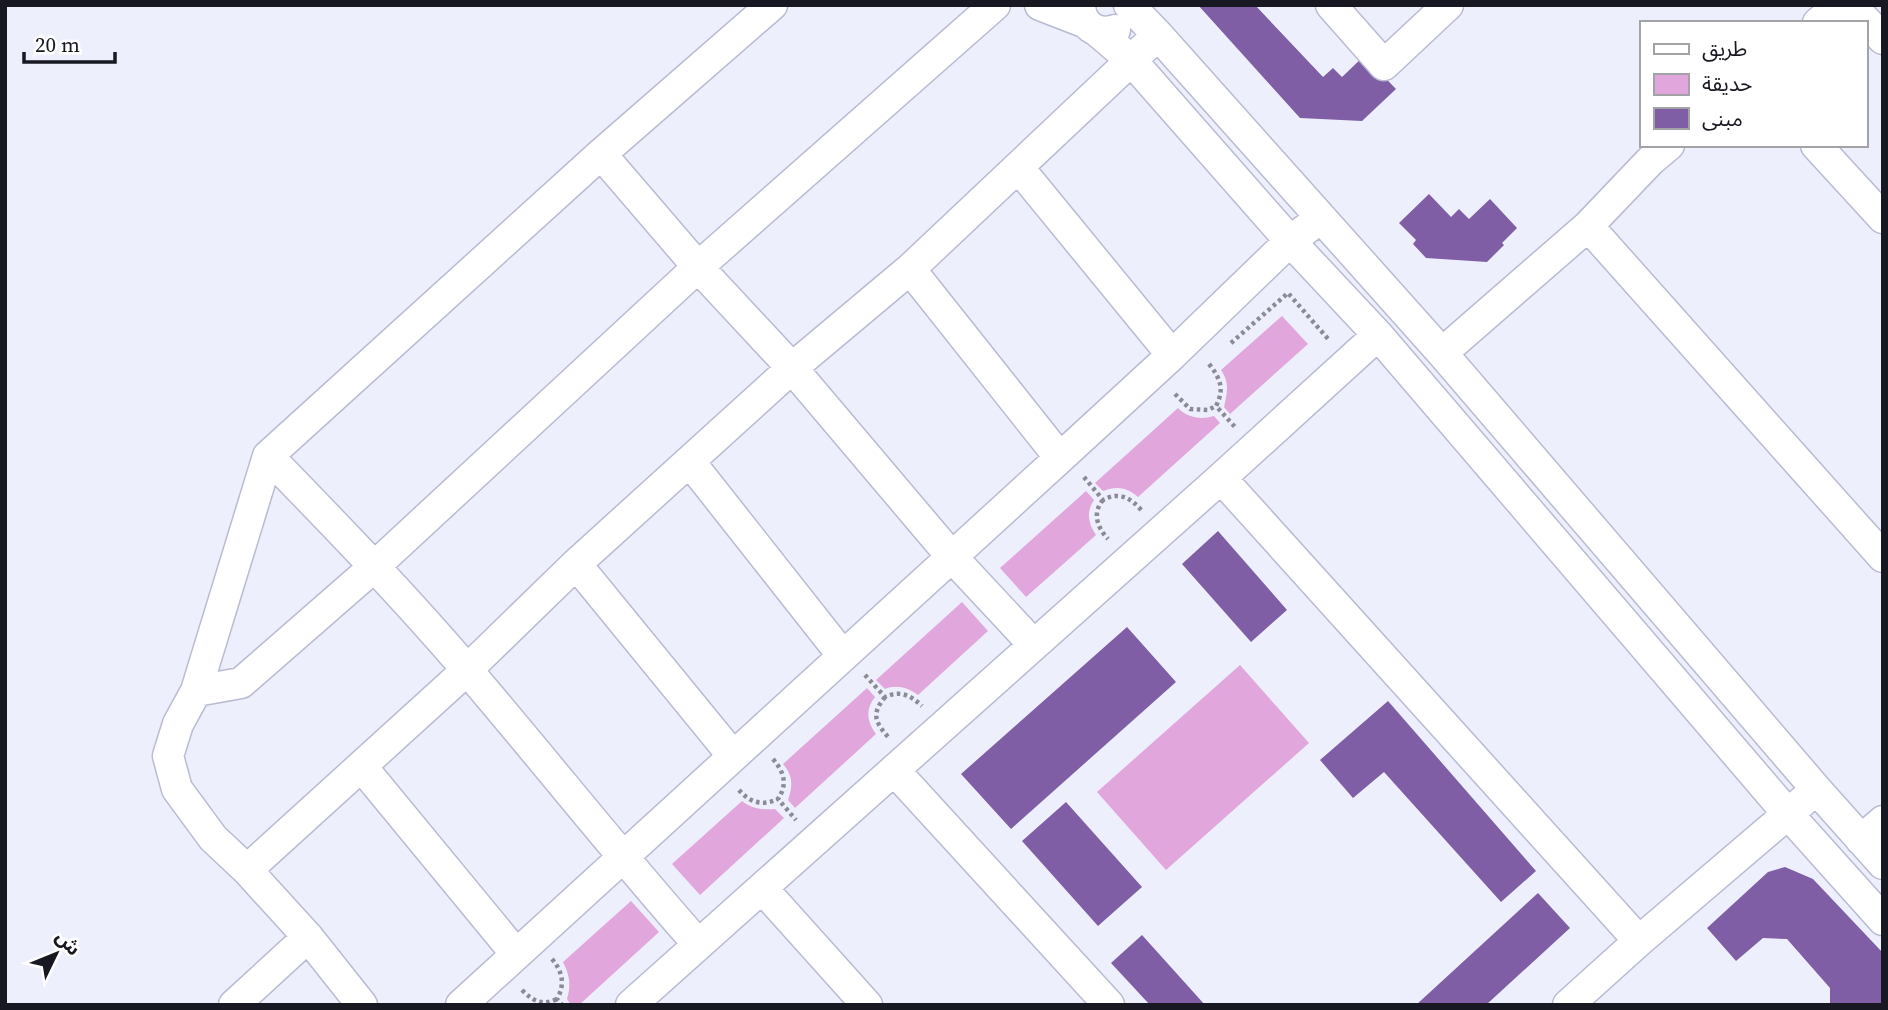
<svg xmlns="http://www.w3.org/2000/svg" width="1888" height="1010" viewBox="0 0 1888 1010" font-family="'Source Serif 4','Noto Sans Arabic',serif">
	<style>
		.green { fill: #e1a6dc }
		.building { fill: #7f5ea6 }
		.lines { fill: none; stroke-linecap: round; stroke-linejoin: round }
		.minor-casing { stroke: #b8bbd2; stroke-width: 33 }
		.path { stroke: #8a8b97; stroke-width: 4.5; stroke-dasharray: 3.5 3.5; stroke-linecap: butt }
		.minor { stroke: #fff; stroke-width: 30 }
	</style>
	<rect width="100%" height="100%" fill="#edeffd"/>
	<path class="green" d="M1282,316L1308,344L1230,414L1224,407C1227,393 1230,383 1221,370Z
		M1178,408C1188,418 1201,420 1214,416L1220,423L1138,497C1127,487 1116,486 1103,491L1095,483Z
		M1086,491L1094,500C1086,512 1088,523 1096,535L1026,597L1000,568Z
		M962,602L988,631L918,695C909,688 896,684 885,689L876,680Z
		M1240,665L1309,743L1166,870L1097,792Z
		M867,688L875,697C865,709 867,722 876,734L795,808L788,800C793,785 793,776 783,764Z
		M742,801C752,809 763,810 775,809L784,818L700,895L672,864Z
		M631,901L659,932L579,1005H571L567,999C571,985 570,976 563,962Z"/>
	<path class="building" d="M1198,5H1255L1323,77L1333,68L1342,77L1364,56L1396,89L1362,121L1300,118Z
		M1429,194L1451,217L1459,209L1469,219L1490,199L1517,228L1502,243L1504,245L1487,262L1426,258L1413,244L1416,240L1399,223Z
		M1218,531L1287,610L1251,642L1182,564Z
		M1127,627L1176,682L1011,829L961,774Z
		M1388,701L1536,871L1501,902L1384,772L1353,798L1320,760Z
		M1066,802L1142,887L1098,926L1022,841Z
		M1785,867L1813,879L1883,953V1005H1830V988L1787,939L1763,938L1736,961L1707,928L1768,872Z
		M1538,893L1570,928L1486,1005H1416Z
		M1142,935L1205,1005H1150L1111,963Z"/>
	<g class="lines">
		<g class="minor-casing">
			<path id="minor" d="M1040,5L1084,22
				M1080,5C1081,25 1096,36 1115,30
				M1129,5L1158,35L1442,353L1817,790L1883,864
				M1331,5L1384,65L1448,5
				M1851,5L1883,39
				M1818,23L1839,5
				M1097,31L1131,60L1290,241L1378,335L1788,814L1883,920
				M1816,145L1883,218
				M601,154L698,267L792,368L952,557L1034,645
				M1018,167L1172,355
				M1588,226L1883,557
				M910,269L1060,458
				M1442,353L1588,226L1650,161L1669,145
				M268,456C336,526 404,596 468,671C545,761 619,855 698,944
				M690,462L843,656
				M1221,478L1639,941
				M576,564L733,756
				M196,691L241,683L375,566L698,267L995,5
				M362,767L516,954
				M894,770L1109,1005
				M1861,840L1883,821
				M247,870L467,670L576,564L792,368L910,269L1158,35
				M762,888L867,1005
				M234,1005L308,937
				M362,1005L308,937L247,870L213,838L177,789L168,756L178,724L196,691L268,456L601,154L772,5
				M461,1005L1060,458L1172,355L1290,241L1321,218
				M631,1005L1221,478L1378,335
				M1568,1005L1639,941L1803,801"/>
		</g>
		<path class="path" d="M1231,343L1288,293L1329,340
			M1209,364C1220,378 1225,389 1216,406L1235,427
			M1175,394L1190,409L1208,410L1216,406
			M1084,477L1103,500C1119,491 1131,498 1142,511
			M1103,500C1092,513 1097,527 1108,539
			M865,675L885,697C900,690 910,695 922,706
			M885,697C871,714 875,722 889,738
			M773,759C784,772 788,784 778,799L796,820
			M739,790C750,803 763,806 778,799
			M552,959C563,972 565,985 557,999L562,1005
			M522,990C533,1001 542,1006 557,999"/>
		<use href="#minor" class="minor"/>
	</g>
	<rect width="1888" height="1010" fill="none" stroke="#171821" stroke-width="14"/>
	<rect x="1640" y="21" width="228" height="126" fill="#ffffff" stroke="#a2a3a6" stroke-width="2"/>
	<rect x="1654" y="44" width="35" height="10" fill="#ffffff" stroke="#a2a3a6" stroke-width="2"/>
	<text x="1702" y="56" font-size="21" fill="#171821">طريق</text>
	<rect x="1654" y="74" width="35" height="21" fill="#e1a6dc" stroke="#a2a3a6" stroke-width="2"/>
	<text x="1702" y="91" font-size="21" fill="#171821">حديقة</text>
	<rect x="1654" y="108" width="35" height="21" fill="#7f5ea6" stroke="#a2a3a6" stroke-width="2"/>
	<text x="1702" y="126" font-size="21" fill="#171821">مبنى</text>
	<g transform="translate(56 954) rotate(47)" stroke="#ffffff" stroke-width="5" paint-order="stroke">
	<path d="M0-5L12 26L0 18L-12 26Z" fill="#171821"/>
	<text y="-10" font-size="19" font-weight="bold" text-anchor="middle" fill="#171821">ش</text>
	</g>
	<path d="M24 52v10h91v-10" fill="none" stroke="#171821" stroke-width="3.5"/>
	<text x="35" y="52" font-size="21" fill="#171821" stroke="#ffffff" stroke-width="5" paint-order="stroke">20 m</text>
</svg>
